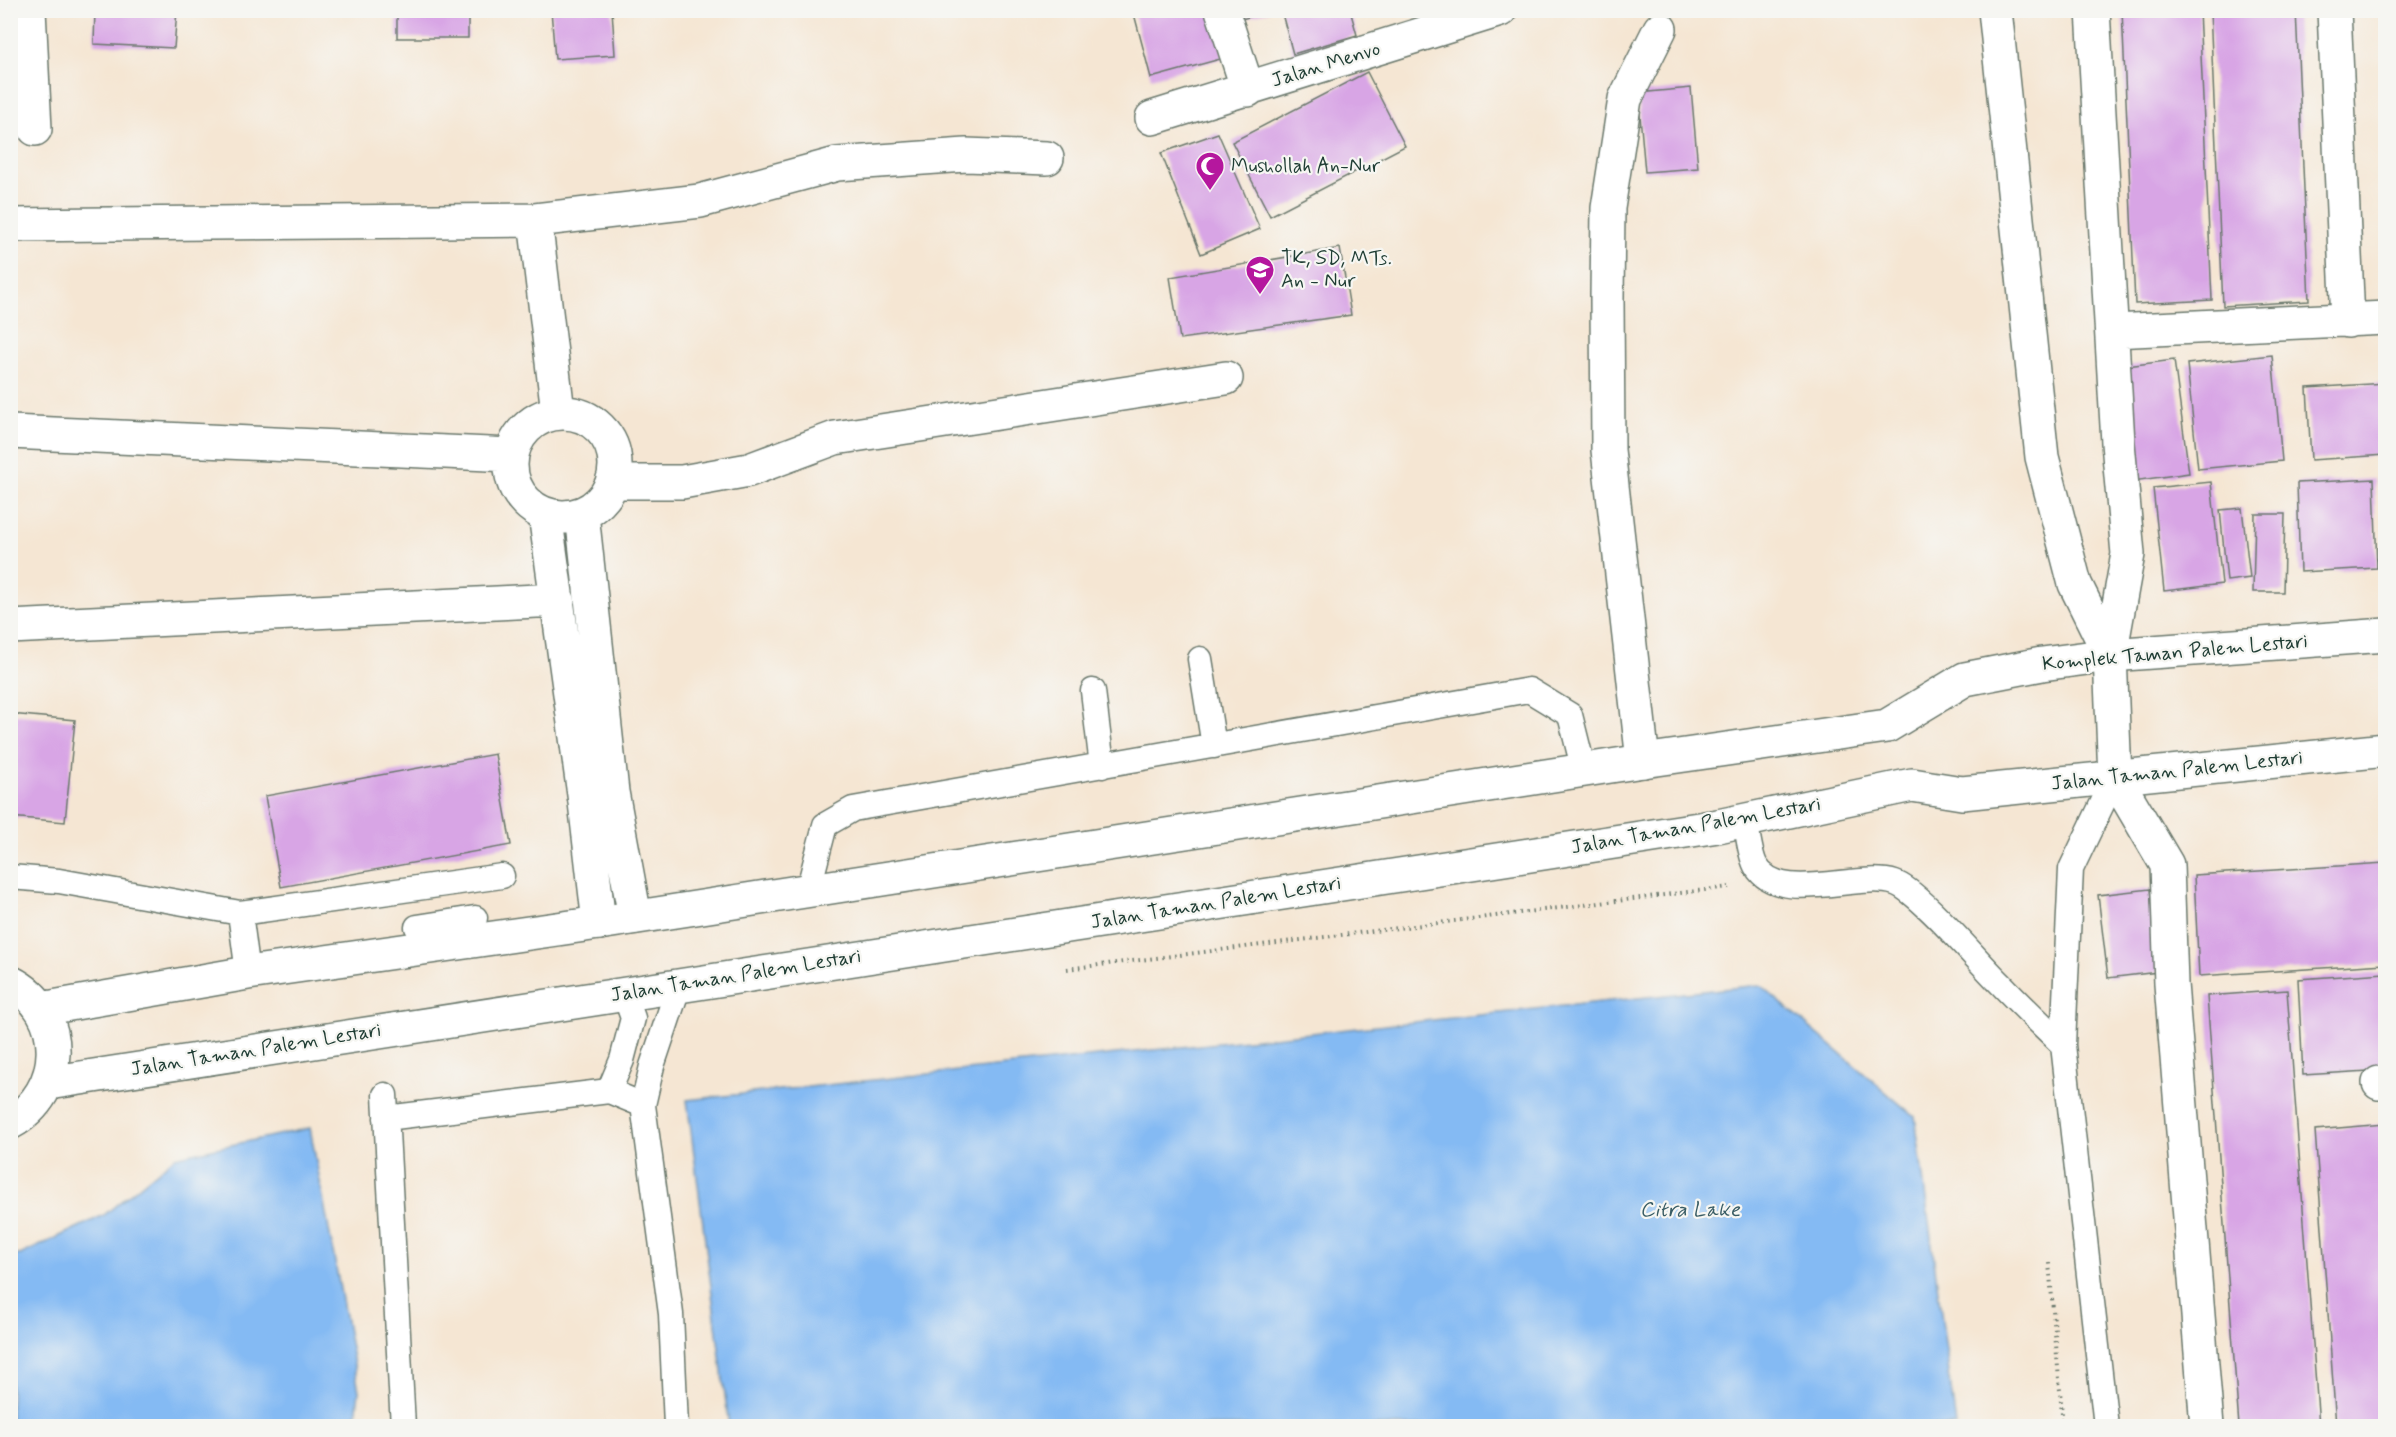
<svg xmlns="http://www.w3.org/2000/svg" width="2396" height="1437" viewBox="0 0 2396 1437" font-family="Mynerve,sans-serif">
	<style>
		.water { fill: #84baf3; stroke: #527c94; stroke-width: 1.5 }
		.building { fill: #d8a5e5 }
		.lines { fill: none; stroke-linecap: round; stroke-linejoin: round }
		.service-casing { stroke: #6a786c; stroke-width: 27 }
		.minor-casing { stroke: #6a786c; stroke-width: 36 }
		.tertiary-casing { stroke: #6a786c; stroke-width: 36 }
		.path { stroke: #6a786c; stroke-width: 4; stroke-dasharray: 1.5 4.5; stroke-linecap: butt }
		.service { stroke: #fff; stroke-width: 24 }
		.minor { stroke: #fff; stroke-width: 33 }
		.tertiary { stroke: #fff; stroke-width: 33 }
		.labels { text-anchor: middle; dominant-baseline: central; stroke-width: 4.5; stroke-linejoin: round; paint-order: stroke }
		.street-label { font-size: 20px; fill: #1f3d34; stroke: #f6f6f2 }
		.poi-label { font-size: 20px; fill: #1f3d34; stroke: #f6f6f2; text-anchor: start }
		.water-label { font-size: 21px; font-style: italic; fill: #385c64; stroke: #f6f6f2 }
	</style>
	<rect width="100%" height="100%" fill="#f6f6f2"/>
	<filter id="ink" filterUnits="userSpaceOnUse"><feTurbulence type="fractalNoise" baseFrequency=".0167" numOctaves="2"/><feDisplacementMap in="SourceGraphic" scale="12" xChannelSelector="R" yChannelSelector="G"/><feConvolveMatrix kernelMatrix="1 2 1 2 8 2 1 2 1" color-interpolation-filters="sRGB"/></filter>
	<filter id="wash" filterUnits="userSpaceOnUse"><feTurbulence type="fractalNoise" baseFrequency=".008" numOctaves="4" result="noise"/><feDisplacementMap in="SourceGraphic" scale="24" xChannelSelector="R" yChannelSelector="G"/><feGaussianBlur stdDeviation="1.35" result="paint"/><feColorMatrix in="noise" values="0 0 0 0 0 0 0 0 0 0 0 0 0 0 0 0 0 1.4 0 .05"/><feComposite in="paint" operator="in"/></filter>
	<g filter="url(#wash)">
		<rect width="100%" height="100%" fill="#f5e6d3"/>
		<path class="water" d="M1760,985L1915,1117L1956,1426H729L687,1100Z
			M310,1128L359,1391L355,1426H11V1255H20L104,1215L175,1157Z"/>
		<g id="blocks">
			<path class="building" d="M10,10H23L21,94H10Z
				M95,10H177L174,48L94,44Z
				M397,10H468V38H397Z
				M551,10H612L615,55L555,59Z
				M1133,10H1212L1224,58L1151,78Z
				M1235,10H1270V11L1238,20Z
				M1281,10H1350L1357,35L1293,54Z
				M2122,10H2199L2212,300L2135,304Z
				M2210,10H2296L2309,301L2223,306Z
				M1367,72L1405,146L1270,216L1232,142Z
				M1691,88L1698,168L1645,172L1638,93Z
				M1218,133L1260,229L1201,254L1161,153Z
				M1340,248L1351,315L1180,339L1170,277Z
				M2272,355L2282,461L2198,469L2187,364Z
				M2174,360L2189,473L2133,481L2119,367Z
				M2385,383V455L2311,460L2307,388Z
				M2374,479L2377,568L2300,572L2297,483Z
				M2211,482L2222,584L2164,591L2153,488Z
				M2242,508L2250,578L2227,581L2220,510Z
				M2255,514H2285L2283,592H2253Z
				M10,714L75,720L65,822L10,817Z
				M495,754L511,845L281,887L265,796Z
				M2385,863V964L2199,976L2194,875Z
				M2150,889L2158,972L2108,978L2098,895Z
				M2385,973V1070L2303,1075L2298,979Z
				M2287,990L2319,1426H2239L2207,996Z
				M2385,1124V1426H2336L2315,1130Z"/>
		</g>
	</g>
	<g filter="url(#ink)">
		<use href="#blocks" fill-opacity="0" stroke="#6a786c" stroke-width="1.5"/>
		<g class="lines">
			<g class="service-casing">
				<path id="service" d="M1200,659L1214,746
					M1093,691L1102,766
					M1745,821C1748,833 1750,856 1756,866C1779,906 1858,871 1895,883C1918,890 1980,964 2001,984C2021,1005 2042,1025 2063,1045
					M10,877L59,881L240,913L502,876
					M808,891L825,825L853,809L1529,690L1570,715L1584,771
					M240,913L248,973
					M417,927L475,918
					M609,1091L622,1060L633,1018L624,993
					M385,1095L403,1426
					M386,1118L609,1091L643,1105
					M676,1426L671,1314L643,1105L652,1066L679,985
					M2106,1426L2063,1045L2071,869L2115,777"/>
			</g>
			<g class="minor-casing">
				<path id="minor" d="M29,10L35,129
					M1222,10L1248,90
					M1995,10L2042,457L2075,584L2110,655
					M2093,10L2118,443L2128,554L2110,655L2115,777L2167,865L2171,984L2207,1426
					M2334,10L2348,321
					M1152,118L1500,10
					M535,220L558,412
					M10,225L535,220L700,201L837,164L966,155L1047,158
					M2113,331L2386,318
					M511 465a52 52 0 1 1 104 0a52 52 0 1 1-104 0Z
					M10,432L511,455
					M613,482H682L749,470L835,438L1226,378
					M545,514L585,802L599,923
					M582,514L612,792L635,917
					M10,627L558,600
					M1643,761L1608,450L1607,299L1608,208L1625,99L1660,29
					M2379,1083L2386,1082"/>
			</g>
			<g class="tertiary-casing">
				<path id="tertiary" d="M10,982C69,1011 66,1093 10,1123
					M41,1009L248,973L599,923L1643,761L1887,726L1965,679L2042,664L2110,655L2386,635
					M48,1083L1718,826L1912,785L1962,793L2386,750"/>
			</g>
			<path class="path" d="M1067,969L1729,887
				M2049,1263L2063,1426"/>
			<use href="#service" class="service"/>
			<use href="#minor" class="minor"/>
			<use href="#tertiary" class="tertiary"/>
		</g>
	</g>
	<defs>
		<g id="mosque-pin" transform="scale(1.5)"><path d="M0 17L-7.5 6A9.5 9.5 0 1 1 7.5 6Z" fill="#b5179e" stroke="#f6f6f2"/><path d="M3.5-4.9A6 6 0 1 0 3.5 4.9A5 5 0 1 1 3.5-4.9Z" fill="#fff"/></g>
		<g id="school-pin" transform="scale(1.5)"><path d="M0 17L-7.5 6A9.5 9.5 0 1 1 7.5 6Z" fill="#b5179e" stroke="#f6f6f2"/><path d="M0-5L7-2L0 1L-7-2ZM-4 1L0 2.5L4 1V4Q0 6-4 4Z" fill="#fff"/></g>
	</defs>
	<g fill-rule="evenodd">
		<use href="#mosque-pin" x="1210" y="166"/>
		<use href="#school-pin" x="1260" y="270"/>
	</g>
	<g class="labels">
		<g class="street-label">
			<text transform="translate(1326 65) rotate(-17)">Jalan Menvo</text>
			<text transform="translate(2175 653) rotate(-5)">Komplek Taman Palem Lestari</text>
			<text transform="translate(2177 771) rotate(-6)">Jalan Taman Palem Lestari</text>
			<text transform="translate(1696 826) rotate(-10)">Jalan Taman Palem Lestari</text>
			<text transform="translate(1216 903) rotate(-9)">Jalan Taman Palem Lestari</text>
			<text transform="translate(736 976) rotate(-9)">Jalan Taman Palem Lestari</text>
			<text transform="translate(256 1050) rotate(-9)">Jalan Taman Palem Lestari</text>
		</g>
		<g class="poi-label">
			<text x="1231" y="166">Mushollah An-Nur</text>
			<text x="1281" y="258">TK, SD, MTs.<tspan x="1281" dy="23">An - Nur</tspan></text>
		</g>
		<g class="water-label">
			<text x="1690" y="1210">Citra Lake</text>
		</g>
	</g>
	<rect width="2396" height="1437" fill="none" stroke="#f6f6f2" stroke-width="36"/>
</svg>
